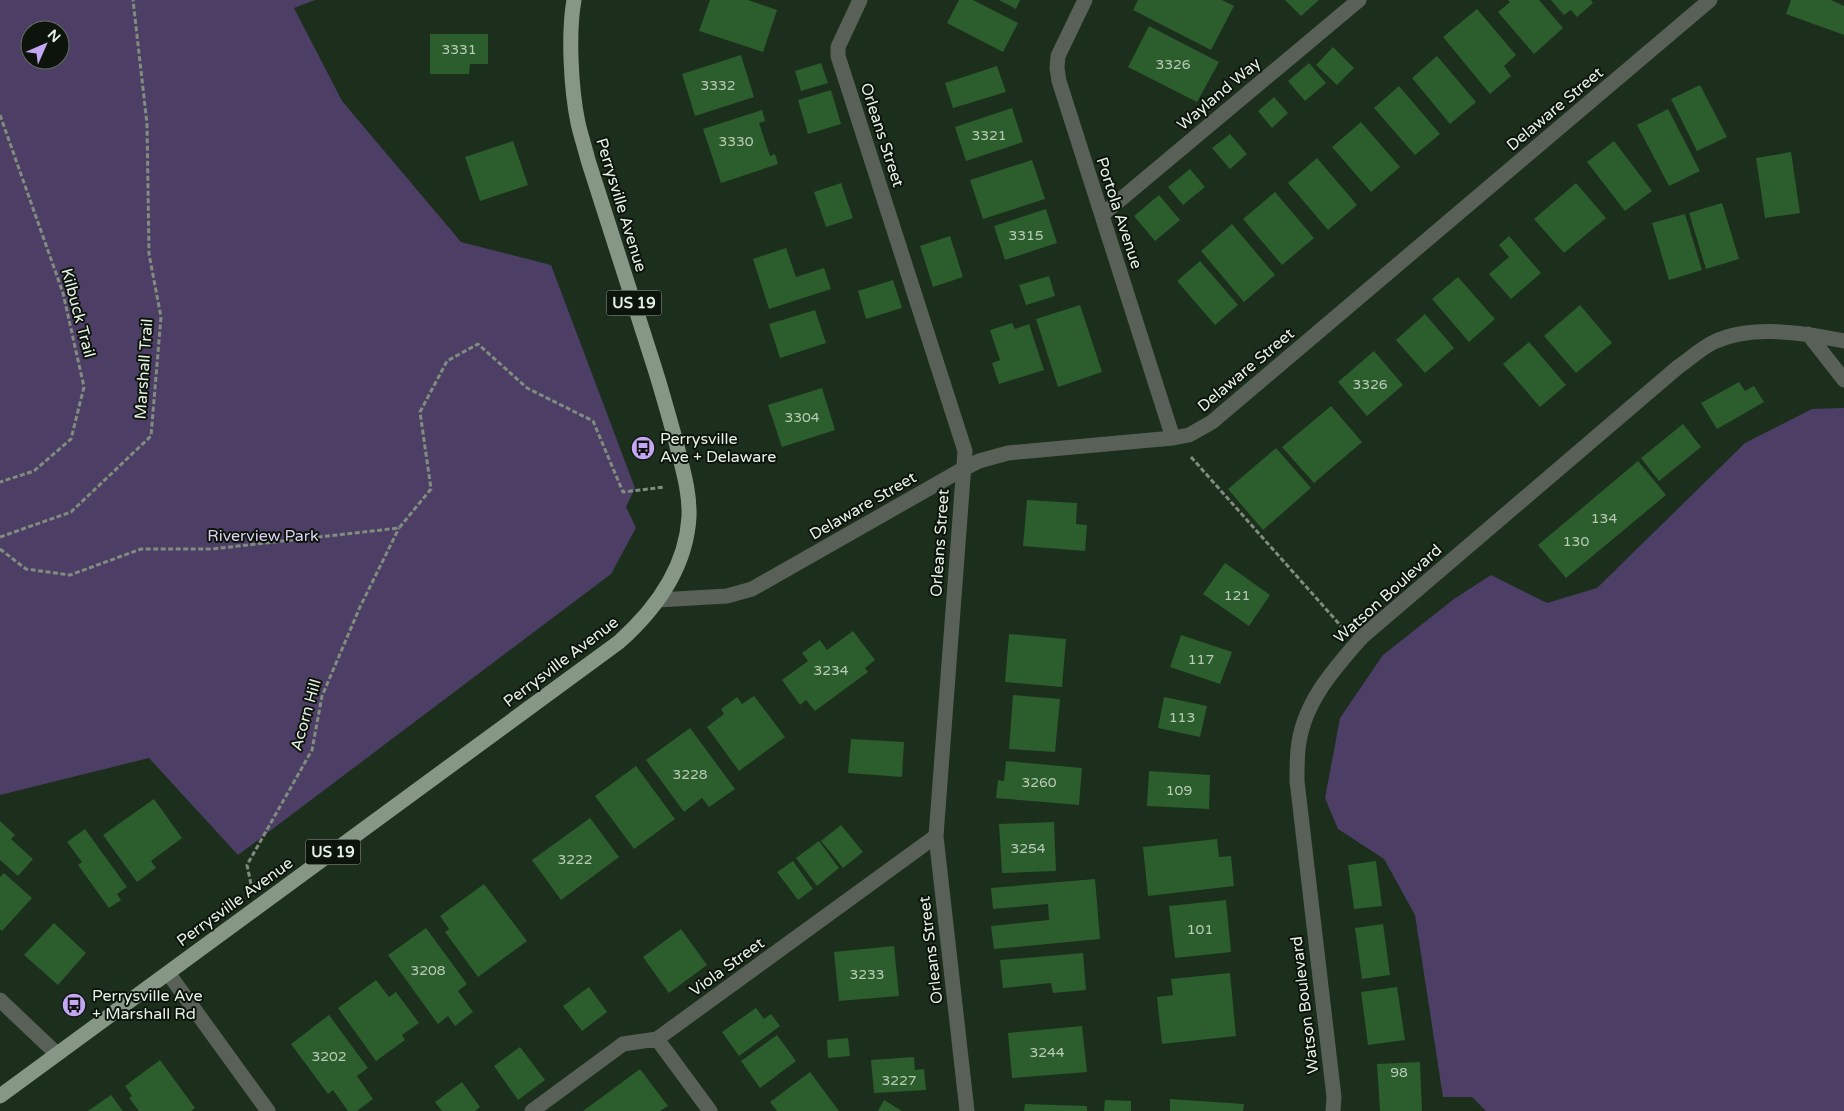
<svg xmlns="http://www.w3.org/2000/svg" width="1844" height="1111" viewBox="0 0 1844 1111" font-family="'Varela Round',sans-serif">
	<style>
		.green { fill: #4d3e66; fill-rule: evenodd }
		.building { fill: #2c5d2c }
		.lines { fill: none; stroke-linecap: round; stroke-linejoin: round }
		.path { stroke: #7e8d7e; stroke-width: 3; stroke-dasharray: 5 2.5; stroke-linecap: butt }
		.minor { stroke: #586057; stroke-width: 15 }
		.major { stroke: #869885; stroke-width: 15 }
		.labels { text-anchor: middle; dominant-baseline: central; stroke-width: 4; stroke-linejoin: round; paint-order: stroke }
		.number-label { font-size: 14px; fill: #b8ccb7 }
		.shield { fill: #0c140c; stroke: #a5afa4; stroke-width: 1 }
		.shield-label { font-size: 15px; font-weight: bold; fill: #e6f1e5 }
		.street-label { font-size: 16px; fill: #e6f1e5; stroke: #0c140c }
		.poi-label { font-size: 16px; fill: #e6f1e5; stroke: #0c140c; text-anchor: start }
		.park-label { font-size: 16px; fill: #dbcef1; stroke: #0c140c }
	</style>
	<rect width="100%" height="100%" fill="#1c2e1c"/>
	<path class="green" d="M0,0H315L294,8L342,101L461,242L551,265L635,488L626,507L636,528L611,574L238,855L149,758L0,795ZM30,30H60V60H30Z
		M1844,408V1111H1486L1472,1097H1443L1415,915L1384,859L1338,829L1325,798L1340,718L1383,655L1454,599L1491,575L1547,603L1597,588L1745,443L1812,409Z"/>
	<path class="building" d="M710,0H748L777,10L763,52L699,31Z
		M959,0H973L1018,23L1003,52L947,23Z
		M999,0H1020L1016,9Z
		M1138,0H1222L1234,6L1211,50L1133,10Z
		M1285,0H1319L1301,16Z
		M1508,0H1539L1563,28L1534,54L1498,12L1510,2Z
		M1551,0H1591L1593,3L1577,17L1571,10L1564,15Z
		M1791,0H1831L1844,6V35L1786,14Z
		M1477,9L1516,55L1504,66L1511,76L1490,94L1443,37Z
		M1149,26L1219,62L1197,102L1128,67Z
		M430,34H488V64H470L469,74H430Z
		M1333,47L1354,68L1337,85L1316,65Z
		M741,55L754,97L695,116L682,74Z
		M1437,56L1476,102L1450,124L1412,78Z
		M821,63L828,83L801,91L795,71Z
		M1309,63L1326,83L1305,101L1288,81Z
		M997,66L1006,92L953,108L945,83Z
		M1700,85L1727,137L1697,151L1671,99Z
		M1399,86L1440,134L1415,155L1374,108Z
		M831,90L841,124L808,134L798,100Z
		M1274,97L1288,113L1272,128L1258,111Z
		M1012,108L1023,142L966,161L955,127Z
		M1668,109L1700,171L1669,186L1637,125Z
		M762,110L765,121L759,123L770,156L775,154L778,164L721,183L703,129Z
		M1361,122L1400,167L1371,192L1332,147Z
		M1230,134L1247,154L1230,169L1212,148Z
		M513,141L528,185L480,201L465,157Z
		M1614,141L1652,191L1625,211L1587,162Z
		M1791,152L1800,213L1765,218L1756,158Z
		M1317,158L1357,205L1328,230L1288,183Z
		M1032,160L1045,199L983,219L970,180Z
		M1190,169L1205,187L1183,205L1168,187Z
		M841,183L853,218L826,227L814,192Z
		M1576,183L1606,218L1564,253L1534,219Z
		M1275,192L1314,238L1282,265L1243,219Z
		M1159,195L1180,220L1155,241L1134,216Z
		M1722,203L1739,259L1706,269L1689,213Z
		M1046,209L1057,243L1005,260L994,226Z
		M1685,214L1702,270L1669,280L1652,223Z
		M1232,224L1275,275L1244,302L1201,251Z
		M950,236L963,277L933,287L920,246Z
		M1509,236L1541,273L1511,299L1489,274L1509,257L1499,245Z
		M786,248L796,277L824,268L831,289L769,309L753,259Z
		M1200,261L1238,305L1215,325L1177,281Z
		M1049,276L1055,296L1026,305L1019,285Z
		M1458,277L1495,319L1469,342L1432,299Z
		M893,280L902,308L866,319L858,291Z
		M1080,305L1102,372L1058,387L1036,319Z
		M1580,305L1612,343L1576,373L1544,336Z
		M815,310L826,343L780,358L769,324Z
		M1425,314L1454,348L1425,373L1396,340Z
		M1012,323L1015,329L1029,324L1044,370L999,384L992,363L1000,360L990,330Z
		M1529,342L1566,385L1540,407L1503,364Z
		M1374,351L1403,385L1367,416L1338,382Z
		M1739,382L1745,391L1754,386L1764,402L1717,429L1701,403Z
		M822,388L835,430L782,447L768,405Z
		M1331,406L1362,442L1314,483L1282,447Z
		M1683,424L1701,447L1659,481L1641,458Z
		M1276,448L1311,488L1263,530L1228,489Z
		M1638,461L1666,495L1566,578L1538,545Z
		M1027,500L1077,503L1076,524L1087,525L1085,551L1023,546Z
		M1225,563L1270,595L1249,626L1203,594Z
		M853,631L875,660L865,668L868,672L815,711L806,700L800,705L782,680L808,661L802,653L820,640L827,650Z
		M1009,634L1066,639L1062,687L1005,682Z
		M1181,635L1232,652L1220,684L1170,667Z
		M1013,695L1060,699L1055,752L1009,749Z
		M754,696L785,737L739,771L707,727L724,714L721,709L737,697L742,704Z
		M1164,697L1207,706L1200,737L1158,728Z
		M690,728L735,789L709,807L702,798L684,812L646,760Z
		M851,739L904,742L902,777L848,773Z
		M1006,761L1082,768L1079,805L996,798L998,780L1004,781Z
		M636,766L675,819L634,849L595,796Z
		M1149,771L1210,775L1209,809L1147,806Z
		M154,799L182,838L151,861L156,868L137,882L103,835Z
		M590,818L619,857L561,900L532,860Z
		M0,821L15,835L11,839L33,859L18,876L0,860Z
		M1054,822L1056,871L1002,873L999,824Z
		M841,825L863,852L843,868L821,841Z
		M85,829L127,887L117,894L121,900L109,908L78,865L82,862L67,842Z
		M1217,839L1219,857L1231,856L1234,886L1148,896L1143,847Z
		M819,841L839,868L817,886L796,858Z
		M793,861L813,889L798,900L777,872Z
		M1376,861L1382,906L1354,909L1348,865Z
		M4,873L32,898L2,931L0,929V877Z
		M1095,879L1100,939L994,949L991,926L1049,920L1048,904L993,909L991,888Z
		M484,884L527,941L478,977L445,932L449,929L440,916Z
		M1226,900L1231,952L1175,958L1169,906Z
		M54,923L86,953L58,985L24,955Z
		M1383,924L1390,975L1362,979L1355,928Z
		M426,928L467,984L458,991L473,1012L455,1026L448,1016L438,1024L388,955Z
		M681,929L707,965L669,993L643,957Z
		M894,946L899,996L839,1001L834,952Z
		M1083,953L1086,990L1053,993L1051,983L1003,988L1000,960Z
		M1230,973L1236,1036L1162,1044L1157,997L1173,995L1171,979Z
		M376,980L389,997L396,992L419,1023L402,1035L405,1040L376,1061L338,1008Z
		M589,987L607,1012L582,1031L563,1006Z
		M1397,987L1405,1040L1368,1045L1361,992Z
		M756,1008L764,1019L771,1014L780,1026L739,1056L722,1032Z
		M329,1015L368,1068L357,1076L373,1099L357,1111H348L333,1090L328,1094L291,1044Z
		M1082,1026L1087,1072L1012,1078L1008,1033Z
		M777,1035L796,1061L760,1088L741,1061Z
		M848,1038L850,1056L828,1058L827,1040Z
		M520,1047L545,1080L518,1100L494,1066Z
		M914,1057L915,1070L924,1069L926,1090L874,1093L871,1060Z
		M160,1060L195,1108L191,1111H139L129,1098L132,1096L125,1086Z
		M1420,1062L1422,1111H1380L1377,1064Z
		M640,1069L668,1106L660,1111H583Z
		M810,1072L839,1111H777L770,1102Z
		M462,1082L480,1107L475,1111H442L435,1102Z
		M111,1095L123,1111H88Z
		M1170,1099L1244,1104L1243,1111H1170Z
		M884,1100L902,1111H878Z
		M1105,1100L1131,1101V1111H1104Z
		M1025,1104L1087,1106V1111H1024Z"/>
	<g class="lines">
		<path class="path" d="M0,115L63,293L84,387L71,439L34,471L0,482
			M1191,457L1341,626
			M0,537L71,512L151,436L161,317L149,254L147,124L133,0
			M0,549L26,569L70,575L141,549H212L399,528L431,489L420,412L447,361L478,344L527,388L593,421L623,492L665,487
			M251,884L247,865L312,750L322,696L360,607L399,528"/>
		<path class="minor" d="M860,0L838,47V56L965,451L936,836L967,1111
			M1085,0L1058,56L1057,68L1059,81L1173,438
			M1102,215L1359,0
			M1808,334L1844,380
			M658,600L727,596L752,589L963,469L979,461L1008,453L1173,438L1189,435L1212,422L1710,0
			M168,973L268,1111
			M0,1000L57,1054
			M657,1039L710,1111
			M532,1111L623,1044L657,1039L936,836
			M1333,1111L1334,1097L1297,781C1297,771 1297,760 1298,750C1302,704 1333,670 1362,637L1678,367C1690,359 1701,348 1714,342C1752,324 1804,333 1844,341"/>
		<path class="major" d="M0,1096L619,642C656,609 686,568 689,517C690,491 682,467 676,442C669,417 662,391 654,366C632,297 610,229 588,160C585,148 581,136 578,123C571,89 568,34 574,0"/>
	</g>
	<defs>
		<g id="bus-disc" transform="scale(1.25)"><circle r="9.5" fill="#c3a7f2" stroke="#0c140c"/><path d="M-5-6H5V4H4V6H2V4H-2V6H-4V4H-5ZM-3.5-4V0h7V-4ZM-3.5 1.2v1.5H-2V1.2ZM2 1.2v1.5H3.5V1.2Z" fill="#111"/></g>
	</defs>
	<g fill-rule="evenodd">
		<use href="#bus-disc" x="643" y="448"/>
		<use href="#bus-disc" x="74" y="1005"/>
	</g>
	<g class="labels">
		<g class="number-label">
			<text x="459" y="49">3331</text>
			<text x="1173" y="64">3326</text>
			<text x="718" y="85">3332</text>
			<text x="989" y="135">3321</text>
			<text x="736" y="141">3330</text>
			<text x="1026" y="235">3315</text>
			<text x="1370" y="384">3326</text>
			<text x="802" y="417">3304</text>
			<text x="1604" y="518">134</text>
			<text x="1576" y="541">130</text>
			<text x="1237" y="595">121</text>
			<text x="1201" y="659">117</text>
			<text x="831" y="670">3234</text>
			<text x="1182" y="717">113</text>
			<text x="690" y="774">3228</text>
			<text x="1039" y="782">3260</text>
			<text x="1179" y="790">109</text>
			<text x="1028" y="848">3254</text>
			<text x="575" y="859">3222</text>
			<text x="1200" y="929">101</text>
			<text x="428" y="970">3208</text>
			<text x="867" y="974">3233</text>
			<text x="1047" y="1052">3244</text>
			<text x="329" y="1056">3202</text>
			<text x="1399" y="1072">98</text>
			<text x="899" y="1080">3227</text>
		</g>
		<g class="shield">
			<rect x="606.5" y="290.5" width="55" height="25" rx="4"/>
			<rect x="305.5" y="839.5" width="55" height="25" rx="4"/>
		</g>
		<g class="shield-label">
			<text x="634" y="303">US 19</text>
			<text x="333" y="852">US 19</text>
		</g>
		<g class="street-label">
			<text transform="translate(1219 94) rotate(-40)">Wayland Way</text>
			<text transform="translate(1555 109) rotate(-40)">Delaware Street</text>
			<text transform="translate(882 135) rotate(72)">Orleans Street</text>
			<text transform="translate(621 205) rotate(73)">Perrysville Avenue</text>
			<text transform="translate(1119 213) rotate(72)">Portola Avenue</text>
			<text transform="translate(78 313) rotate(75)">Kilbuck Trail</text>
			<text transform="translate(144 369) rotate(-86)">Marshall Trail</text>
			<text transform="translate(1246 370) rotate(-40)">Delaware Street</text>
			<text transform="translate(863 506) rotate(-30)">Delaware Street</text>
			<text transform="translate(940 543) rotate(-86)">Orleans Street</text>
			<text transform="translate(1388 594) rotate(-42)">Watson Boulevard</text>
			<text transform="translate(561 662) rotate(-37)">Perrysville Avenue</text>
			<text transform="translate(306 715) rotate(-74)">Acorn Hill</text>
			<text transform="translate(235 902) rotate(-36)">Perrysville Avenue</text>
			<text transform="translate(931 950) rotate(-97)">Orleans Street</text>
			<text transform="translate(727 967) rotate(-36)">Viola Street</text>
			<text transform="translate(1305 1005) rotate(-97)">Watson Boulevard</text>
		</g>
		<g class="poi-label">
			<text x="660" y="439">Perrysville<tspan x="660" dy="18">Ave + Delaware</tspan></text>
			<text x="92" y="996">Perrysville Ave<tspan x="92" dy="18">+ Marshall Rd</tspan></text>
		</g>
		<g class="park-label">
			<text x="263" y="536">Riverview Park</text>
		</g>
	</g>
	<g transform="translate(45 45) rotate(45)"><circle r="24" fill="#0c140c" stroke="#636c63"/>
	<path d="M0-4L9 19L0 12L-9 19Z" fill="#c3a7f2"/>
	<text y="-8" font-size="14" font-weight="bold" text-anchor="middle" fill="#e6f1e5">N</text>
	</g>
</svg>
